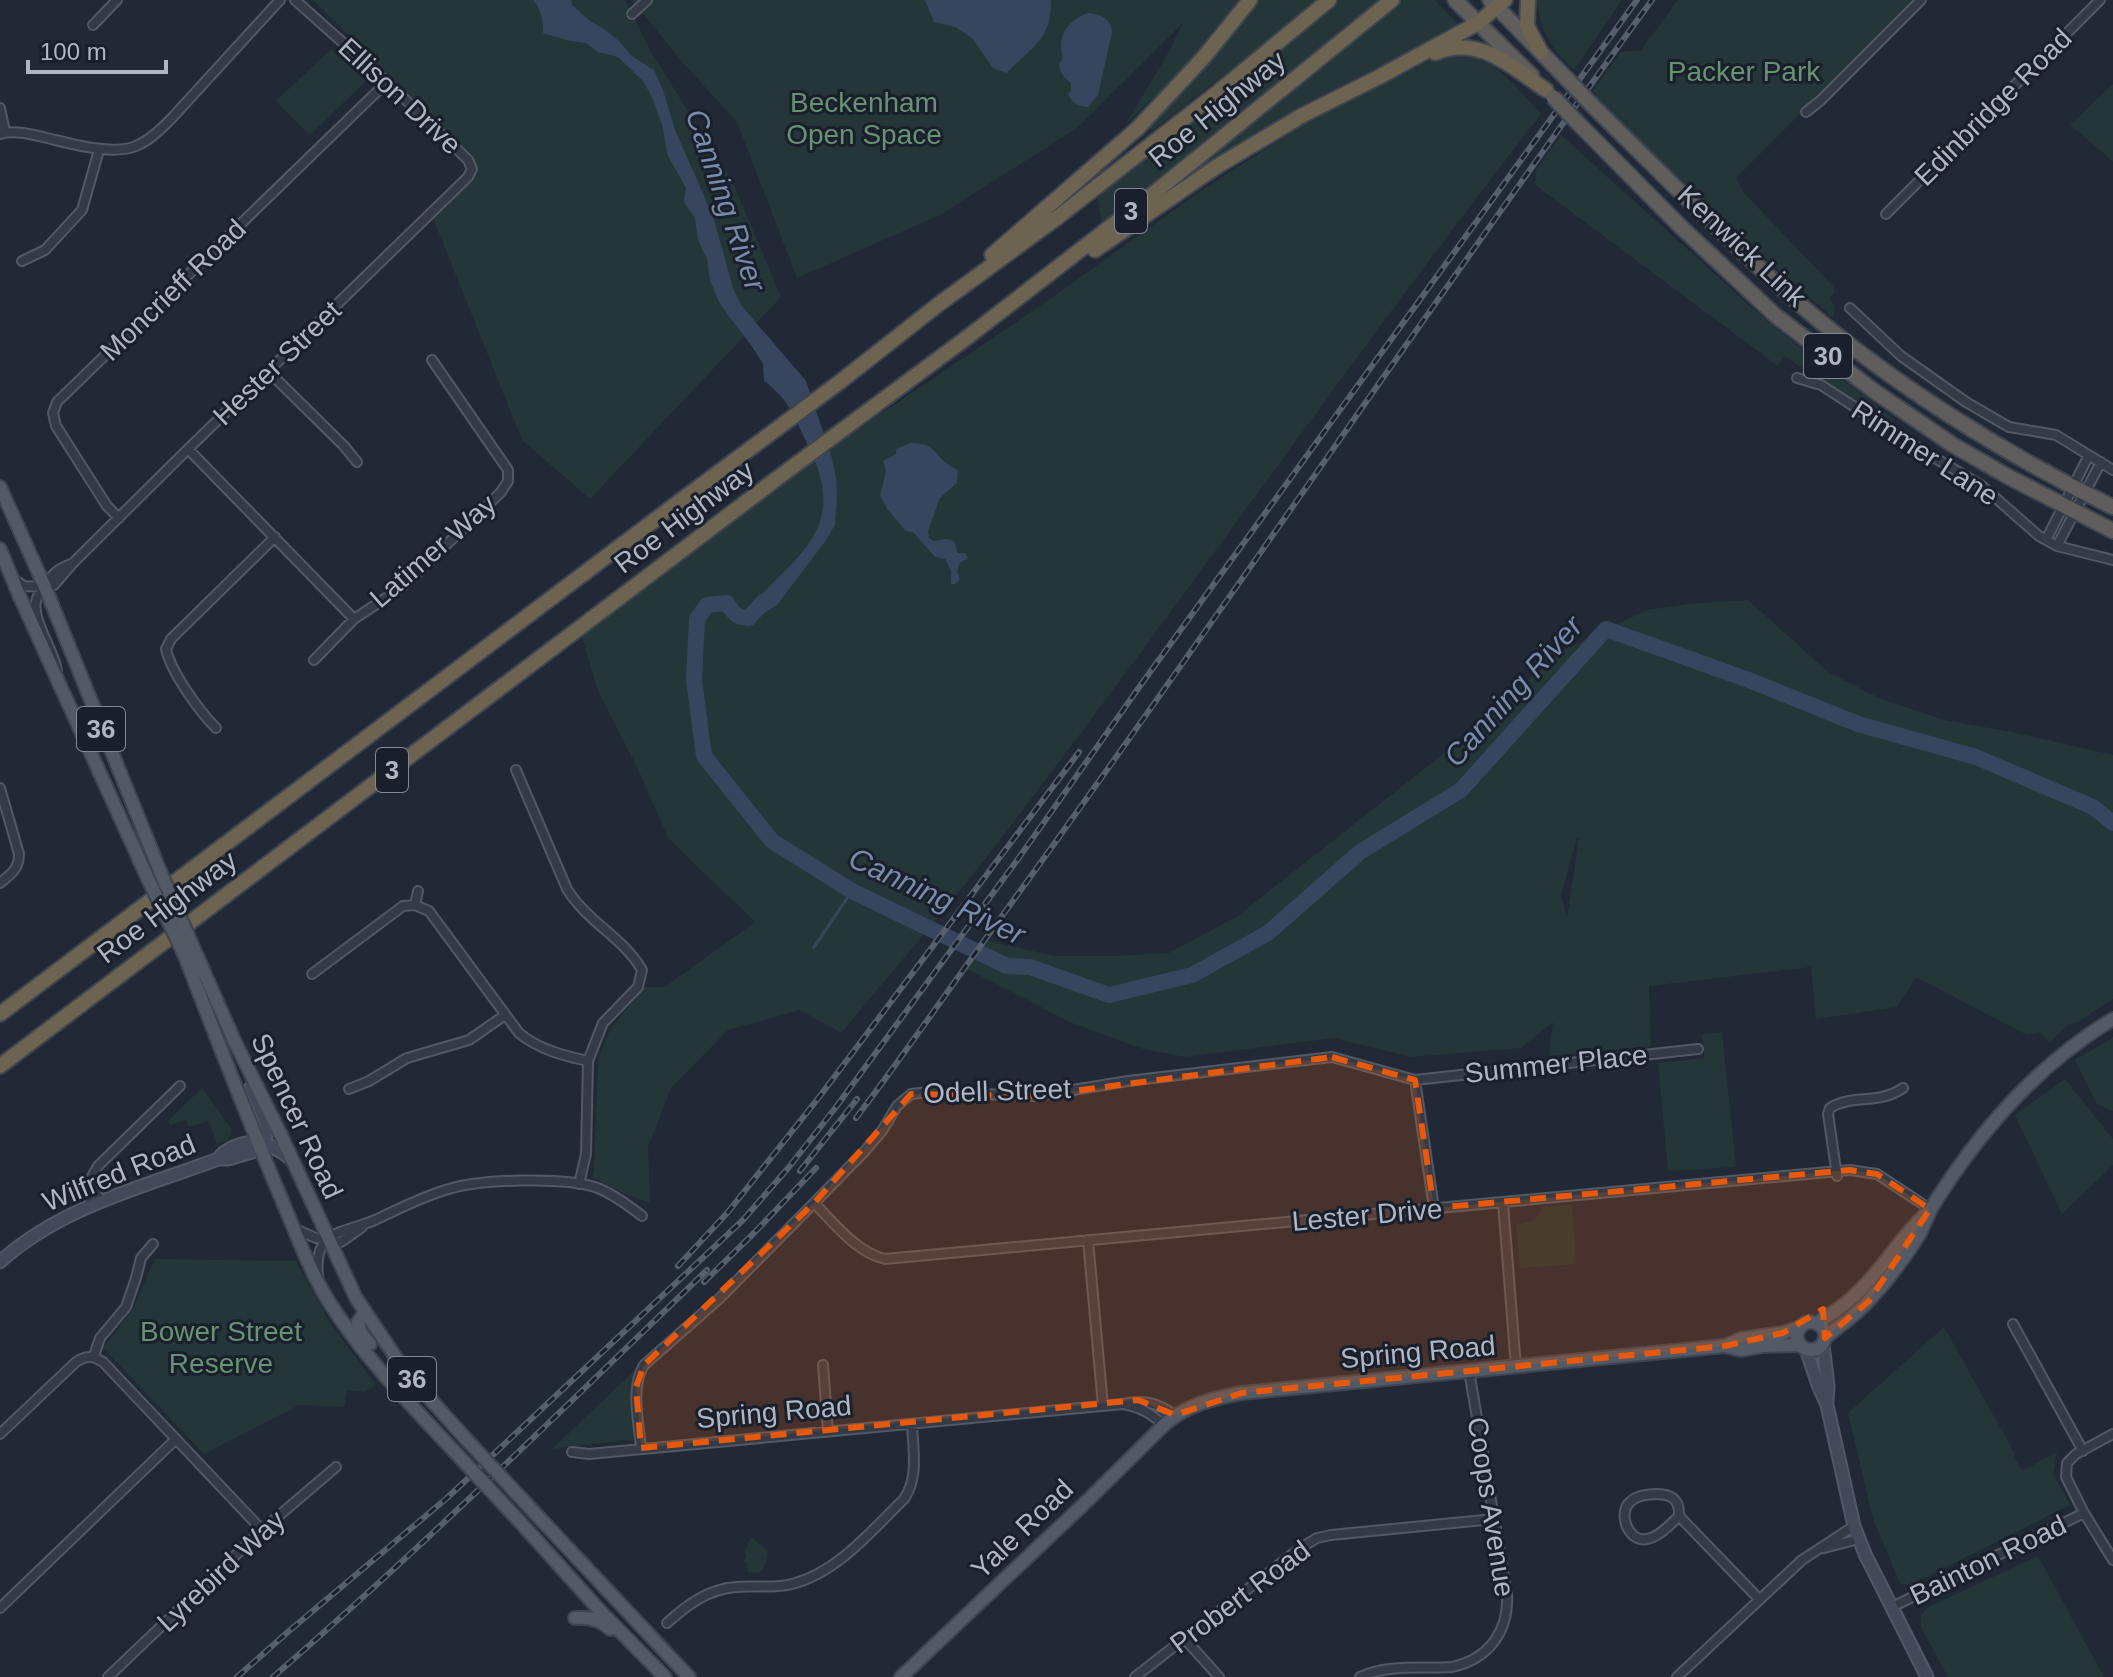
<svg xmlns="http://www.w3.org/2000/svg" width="2113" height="1677" viewBox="0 0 2113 1677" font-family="Helvetica,sans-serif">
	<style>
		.green { fill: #243638; fill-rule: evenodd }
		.water { fill: #37465e }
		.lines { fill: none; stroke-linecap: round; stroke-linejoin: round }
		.stream { stroke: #37465e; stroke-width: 3 }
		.river { stroke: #37465e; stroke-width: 16 }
		.minor-casing { stroke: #525864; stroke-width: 12 }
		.secondary-casing { stroke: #525864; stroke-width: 15 }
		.primary-casing { stroke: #3e4450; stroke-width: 16 }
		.trunk-casing { stroke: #3f4551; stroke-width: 18 }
		.motorway-casing { stroke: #3f4551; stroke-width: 18 }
		.minor { stroke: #343b46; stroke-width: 8 }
		.secondary { stroke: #424a59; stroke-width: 11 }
		.primary { stroke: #525a66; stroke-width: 12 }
		.trunk { stroke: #5f5e5c; stroke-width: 14 }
		.motorway { stroke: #6c6351; stroke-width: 14 }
		.rail-casing { stroke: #565f6d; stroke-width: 6 }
		.rail { stroke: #1a202b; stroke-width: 3; stroke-dasharray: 9; stroke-linecap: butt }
		.primary-bridge-casing { stroke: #3e4450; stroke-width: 16; stroke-linecap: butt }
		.trunk-bridge-casing { stroke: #3f4551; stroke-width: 18; stroke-linecap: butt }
		.primary-bridge { stroke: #525a66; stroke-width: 12 }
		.trunk-bridge { stroke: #5f5e5c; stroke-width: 14 }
		.marked { fill: #e8590c; fill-opacity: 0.2; stroke: #e8590c; stroke-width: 6; stroke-dasharray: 16 10; stroke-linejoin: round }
		.labels { text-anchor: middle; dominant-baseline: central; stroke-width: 6; stroke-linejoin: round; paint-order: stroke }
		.shield { fill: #1a202b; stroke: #828895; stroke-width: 2 }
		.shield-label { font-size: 26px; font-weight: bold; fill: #aeb5c3 }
		.park-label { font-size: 28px; fill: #679273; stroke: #1a202b }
		.street-label { font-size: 28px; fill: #aeb5c3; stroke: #1a202b }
		.water-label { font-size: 30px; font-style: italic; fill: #788baa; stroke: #1a202b }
	</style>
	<rect width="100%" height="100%" fill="#212936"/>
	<path class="green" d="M313,0H625L651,52L733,183L781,297L590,499L522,440L433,218L478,174L471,156Z
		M632,0H1238L1187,65L1125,125L1165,59L1183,23L1077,128L940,215L797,278L737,122L683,63Z
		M1258,0H1316L1269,39L1152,131L1146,124L1231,34Z
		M1337,0H1378L1102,224L1097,193L1257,68Z
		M1403,0H1435L1458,24L1456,29L1298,111L1211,163L1209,159Z
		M1535,0H1622L1574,70C1550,45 1546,41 1537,7L1534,6Z
		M1678,0H1914L1736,178L1744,193L1833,286L1835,291L1830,299L1835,306L1833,318L1760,253L1593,98L1596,94L1593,90L1621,52L1641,50Z
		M331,49L366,81L310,135L276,101Z
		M1467,52V56C1500,61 1520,92 1541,114C1356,351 1185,599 1002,837C951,904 895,968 841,1033L800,1010L728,1030L671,1088L648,1147L650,1203L625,1194L592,1177L594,1169L598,1058L610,1030L644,987H665L755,922L668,838L638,769L598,691L582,637L835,445L1047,301L1202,190L1329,108L1435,58Z
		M2113,84V161L2070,125Z
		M1561,135L1768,322L1894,419L1890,424L1784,356L1778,366L1535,185L1536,170Z
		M1748,600L1828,672L1881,699L1944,720L2012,732L2113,755V999L2076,1023L2069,1024L2050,1042L2040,1032L2027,1035L1916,977L1897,1007L1816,1019L1811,967L1649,986L1651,1046L1549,1056L1553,1022L1521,1048L1411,1057L1334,1038L1185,1057L1143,1049L1072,1023L963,967L982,939L1054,956H1115L1169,953L1236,917L1428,766L1564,650L1647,610L1688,604ZM1577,838H1579L1567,917L1561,895Z
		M1722,1032L1736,1167L1668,1171L1658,1063L1704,1058L1702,1034Z
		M2113,1037V1111L2097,1104L2075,1060Z
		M2065,1079L2113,1139V1165L2062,1214L2015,1115Z
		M202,1088L232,1130L228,1140L217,1144L209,1121L189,1127L186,1120L170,1125L168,1121Z
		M1572,1204L1576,1264L1520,1268L1516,1225L1535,1220L1543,1207Z
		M155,1259L296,1261L331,1324L376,1385L365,1392L347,1390L344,1407L299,1405L204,1454L103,1348L133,1309Z
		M1944,1327L2015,1454L2013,1455L2022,1471L2057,1452L2053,1474L2070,1505L1909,1586L1900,1583L1873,1519L1848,1413Z
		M634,1371L637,1439L552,1449Z
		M753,1538L768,1551C765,1564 767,1576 748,1572L747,1563L742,1562L747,1558L745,1552L749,1540Z
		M2038,1556L2104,1677H1948L1921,1627V1616L1928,1607Z"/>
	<path class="water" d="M533,0H571L572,5L590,21L604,29L619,41L633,57L654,70L663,90L675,130L713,216L733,288L741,305L806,381L831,455L836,477L837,499L835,525L824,543L777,605L764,613L749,618C756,598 771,584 787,569C828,528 833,499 809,447C795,419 790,400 764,381L763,364L751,345L727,314L718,300L710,280L707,259L698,240L695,218L684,202L686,188L667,154L663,128L652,97L643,81L618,57L598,52L586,43L570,41L543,33C543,21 542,10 533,0Z
		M925,0H1051C1052,41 1030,47 1007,73L993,68L972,38L955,27L934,22Z
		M1088,13C1100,14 1111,18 1112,32L1098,95L1088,107C1077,106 1073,104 1068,94L1071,91V83C1064,78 1060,73 1059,64L1063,58C1056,37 1068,20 1088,13Z
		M910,443C934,443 931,450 946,463C949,466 954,468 958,470L957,483L940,498L928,531L929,538L934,541L946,539L954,541L958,553H965L968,558L960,563L957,571L960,580L955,584H951V571L945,559L935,557L914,533L905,530L888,510L880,496L886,471L883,461L896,454V449Z"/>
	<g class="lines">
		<path class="stream" d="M814,947L852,891"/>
		<path class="river" d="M763,602L749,618C737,618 733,613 727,603L707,605L697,619L694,679L704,756L772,841L852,891L1007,966L1030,967L1109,995L1192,975L1268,933L1360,852L1461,790L1606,629L1746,679L1858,724L1976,757L2093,807L2113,823"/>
		<g class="minor-casing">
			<path id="minor" d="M632,14L647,0
				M93,25L117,0
				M0,108L5,132
				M1806,112L1820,101L1921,0
				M0,134C14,130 30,134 43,137C69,143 111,156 136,146C150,140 161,129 171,119L280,0
				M1886,214L2100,0
				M22,261L45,250L82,210L99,150
				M1850,308L1901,356L1966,402L2009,427L2056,435L2113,470
				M268,371L344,446L357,462
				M1797,378L1821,385L1910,443L1982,486L2039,536L2057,546L2113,560
				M188,449L354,619
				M119,518L107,506L56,426L53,413L57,402L387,82
				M2046,540L2089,455
				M2057,546L2101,462
				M12,578L24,586L45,587L54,585L74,562L188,449L468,177L472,169L468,160L387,82L295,0
				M314,660L354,619L398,590L413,577L501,492L508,481V470L432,360
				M57,671C55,651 29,617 37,598C39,594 42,591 44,587C54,572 56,570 73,563
				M216,728C199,711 171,672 166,649L171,639L275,537
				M516,770L567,889C587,922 623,937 642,970L638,987L603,1023L588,1061L586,1154L579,1184
				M0,788L19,854C19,869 11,874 0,883
				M415,905L418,891
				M312,974L403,906L415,905L429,911L519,1033C538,1049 564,1056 588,1061
				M1415,1080L1698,1049
				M349,1089L369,1081L407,1058L469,1040L505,1015
				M1837,1176L1828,1114L1830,1108C1851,1094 1879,1105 1903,1088
				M91,1178L100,1202
				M814,1203C835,1224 856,1252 885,1259L1850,1170L1877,1174L1930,1209
				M1503,1203L1516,1367
				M90,1206L88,1184L98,1166L180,1086
				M295,1229L316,1238L341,1242L362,1227
				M1088,1240L1103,1406
				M318,1276C313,1229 343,1234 375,1220C399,1209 423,1196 449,1189C482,1179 563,1177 595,1187C612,1193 628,1205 642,1216
				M2013,1324L2083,1451
				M94,1356L100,1338L126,1307L136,1278L141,1258L153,1244
				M823,1365L828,1431
				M1127,1405C1143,1408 1152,1415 1164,1425
				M0,1434L76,1362C87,1355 93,1356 103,1362L262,1530
				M2113,1434L2076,1454L2067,1463L2066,1477L2084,1513L2113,1560
				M641,1448C639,1422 630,1388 644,1365L720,1298L814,1203L864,1152L882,1131L897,1106L911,1094L928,1092L1036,1096L1128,1081L1332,1057L1415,1080L1434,1208
				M572,1452L589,1454L1123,1404C1144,1399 1157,1403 1175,1415
				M1655,1494C1670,1494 1680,1498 1679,1516C1671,1524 1659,1537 1647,1539C1629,1543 1617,1514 1630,1502C1637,1495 1646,1495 1655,1494Z
				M1679,1516L1759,1599
				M1824,1548L1859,1539
				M1892,1607L2084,1513
				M0,1608L176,1439
				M667,1623C687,1605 708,1589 736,1587C754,1585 774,1589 792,1584C837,1573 872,1530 904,1499C919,1477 913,1450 912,1424
				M1184,1638L1219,1677
				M108,1677L262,1530L336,1467
				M1135,1677L1299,1549L1317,1538L1331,1535L1494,1519
				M1360,1677C1387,1664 1422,1669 1452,1667C1489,1659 1509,1631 1507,1594L1469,1371
				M1677,1677L1802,1560L1854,1526"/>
		</g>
		<g class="secondary-casing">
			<path id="secondary" d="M218,1159C223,1152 226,1151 233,1147C255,1137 275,1145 292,1160
				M0,1262C60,1207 144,1187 218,1159H228L252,1152L266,1136L267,1125L251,1087
				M1823,1344L1828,1386L1827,1401
				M1806,1349L1818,1385L1827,1405L1854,1526L1865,1554L1927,1677"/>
		</g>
		<g class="primary-casing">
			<path id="primary" d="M0,487L45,587L160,871
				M0,549L19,595L148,879
				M193,947L234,1040L281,1135L356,1298L405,1371L466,1439
				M184,954C214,1032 244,1109 276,1186C293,1225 307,1266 329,1302C364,1357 410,1404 454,1451
				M365,1312L358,1322L360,1332L370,1344
				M1797 1336a14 14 0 1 1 28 0a14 14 0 1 1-28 0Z
				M1816,1323C1834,1313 1852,1300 1866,1284C1888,1261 1904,1233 1928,1212
				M1825,1338C1840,1325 1858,1314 1871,1298C1889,1279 1905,1257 1919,1235C1924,1226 1927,1216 1932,1207C1978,1133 2038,1064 2113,1019
				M1725,1346L1741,1339L1783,1333L1801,1327
				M533,1511L689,1677
				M521,1523L601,1612L665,1677
				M575,1618C588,1617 601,1620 610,1629
				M901,1677L1086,1502L1164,1425C1186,1405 1214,1398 1242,1393L1725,1346L1741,1350L1763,1346L1800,1345"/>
		</g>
		<g class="trunk-casing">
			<path id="trunk" d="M1455,0L1532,76
				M1490,0L1568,80
				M1590,103C1655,167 1719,232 1787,293C1881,377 2000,452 2113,507
				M1576,121L1680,226L1776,316L1874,391L1953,445L2007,476L2113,531"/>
		</g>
		<g class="motorway-casing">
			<path id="motorway" d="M1528,0L1527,26L1541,52
				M1435,53C1479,34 1511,67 1546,90
				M1095,250L1216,167L1303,115L1379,77L1478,23L1505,0
				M992,255L1138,128L1204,57L1250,0
				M0,1014L680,501L841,381L939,304L1058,217L1218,92L1329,0
				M0,1066L783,474L969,336L1159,189L1392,0"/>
		</g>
		<use href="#minor" class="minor"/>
		<use href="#secondary" class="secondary"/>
		<use href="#primary" class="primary"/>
		<use href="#trunk" class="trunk"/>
		<use href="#motorway" class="motorway"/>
		<g class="rail-casing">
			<path id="rail" d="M856,1118C909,1048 958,976 1010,905C1227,606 1434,299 1652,0
				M800,1171L857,1099
				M678,1266L728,1212L820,1096L1079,752
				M704,1282L754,1233L816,1168
				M237,1677L289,1631L447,1498L743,1220L789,1167L836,1107L1018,859L1140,686L1637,0
				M273,1677C423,1547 564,1408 707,1270"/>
		</g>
		<use href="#rail" class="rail"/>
		<g class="primary-bridge-casing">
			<path id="primary-bridge" d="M160,871L193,947
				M148,879L184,954
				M466,1439L533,1511
				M454,1451L521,1523"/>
		</g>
		<g class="trunk-bridge-casing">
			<path id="trunk-bridge" d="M1568,80L1590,103
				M1553,97L1576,121"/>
		</g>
		<use href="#primary-bridge" class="primary-bridge"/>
		<use href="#trunk-bridge" class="trunk-bridge"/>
	</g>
	<path class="marked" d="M1332,1057L1415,1080L1434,1208L1850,1170L1877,1174L1930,1209L1869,1301L1825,1338L1823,1309L1783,1333L1725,1346L1242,1393L1175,1415L1138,1400L641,1448L636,1387L644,1365L814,1203L911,1094L1036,1096Z"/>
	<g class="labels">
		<g class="shield">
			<rect x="1115" y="189" width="32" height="44" rx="6"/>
			<rect x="1804" y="334" width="48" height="44" rx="6"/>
			<rect x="77" y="707" width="48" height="44" rx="6"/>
			<rect x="376" y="748" width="32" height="44" rx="6"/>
			<rect x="388" y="1357" width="48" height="44" rx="6"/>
		</g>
		<g class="shield-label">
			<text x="1131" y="211">3</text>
			<text x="1828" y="356">30</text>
			<text x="101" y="729">36</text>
			<text x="392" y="770">3</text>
			<text x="412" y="1379">36</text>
		</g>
		<g class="park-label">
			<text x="1744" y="71">Packer Park</text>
			<text x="864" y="102">Beckenham<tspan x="864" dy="32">Open Space</tspan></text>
			<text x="221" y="1331">Bower Street<tspan x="221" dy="32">Reserve</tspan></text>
		</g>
		<g class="street-label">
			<text transform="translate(400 96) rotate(43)">Ellison Drive</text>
			<text transform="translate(1993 107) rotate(-45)">Edinbridge Road</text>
			<text transform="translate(1217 109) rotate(-39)">Roe Highway</text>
			<text transform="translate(1742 246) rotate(43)">Kenwick Link</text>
			<text transform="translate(173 290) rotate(-44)">Moncrieff Road</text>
			<text transform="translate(277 363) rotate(-44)">Hester Street</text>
			<text transform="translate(1925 453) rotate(33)">Rimmer Lane</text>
			<text transform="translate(684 517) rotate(-37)">Roe Highway</text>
			<text transform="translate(433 551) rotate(-41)">Latimer Way</text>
			<text transform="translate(167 907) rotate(-37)">Roe Highway</text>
			<text transform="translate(1556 1064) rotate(-6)">Summer Place</text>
			<text transform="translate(997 1091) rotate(-2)">Odell Street</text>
			<text transform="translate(297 1116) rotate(65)">Spencer Road</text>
			<text transform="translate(119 1173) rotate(-22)">Wilfred Road</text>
			<text transform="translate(1367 1215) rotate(-5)">Lester Drive</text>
			<text transform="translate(1418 1352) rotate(-5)">Spring Road</text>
			<text transform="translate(774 1412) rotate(-5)">Spring Road</text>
			<text transform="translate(1491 1507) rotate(81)">Coops Avenue</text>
			<text transform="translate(1022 1529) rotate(-44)">Yale Road</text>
			<text transform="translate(1988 1560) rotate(-26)">Bainton Road</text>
			<text transform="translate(221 1571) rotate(-43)">Lyrebird Way</text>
			<text transform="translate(1240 1597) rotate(-37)">Probert Road</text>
		</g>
		<g class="water-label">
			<text transform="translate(726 200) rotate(71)">Canning River</text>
			<text transform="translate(1513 691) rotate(-48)">Canning River</text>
			<text transform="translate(937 896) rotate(25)">Canning River</text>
		</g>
	</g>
	<path d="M28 60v12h138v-12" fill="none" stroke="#aeb5c3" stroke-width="4"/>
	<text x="40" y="60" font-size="24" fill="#aeb5c3" stroke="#1a202b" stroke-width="6" paint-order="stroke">100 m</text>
</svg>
